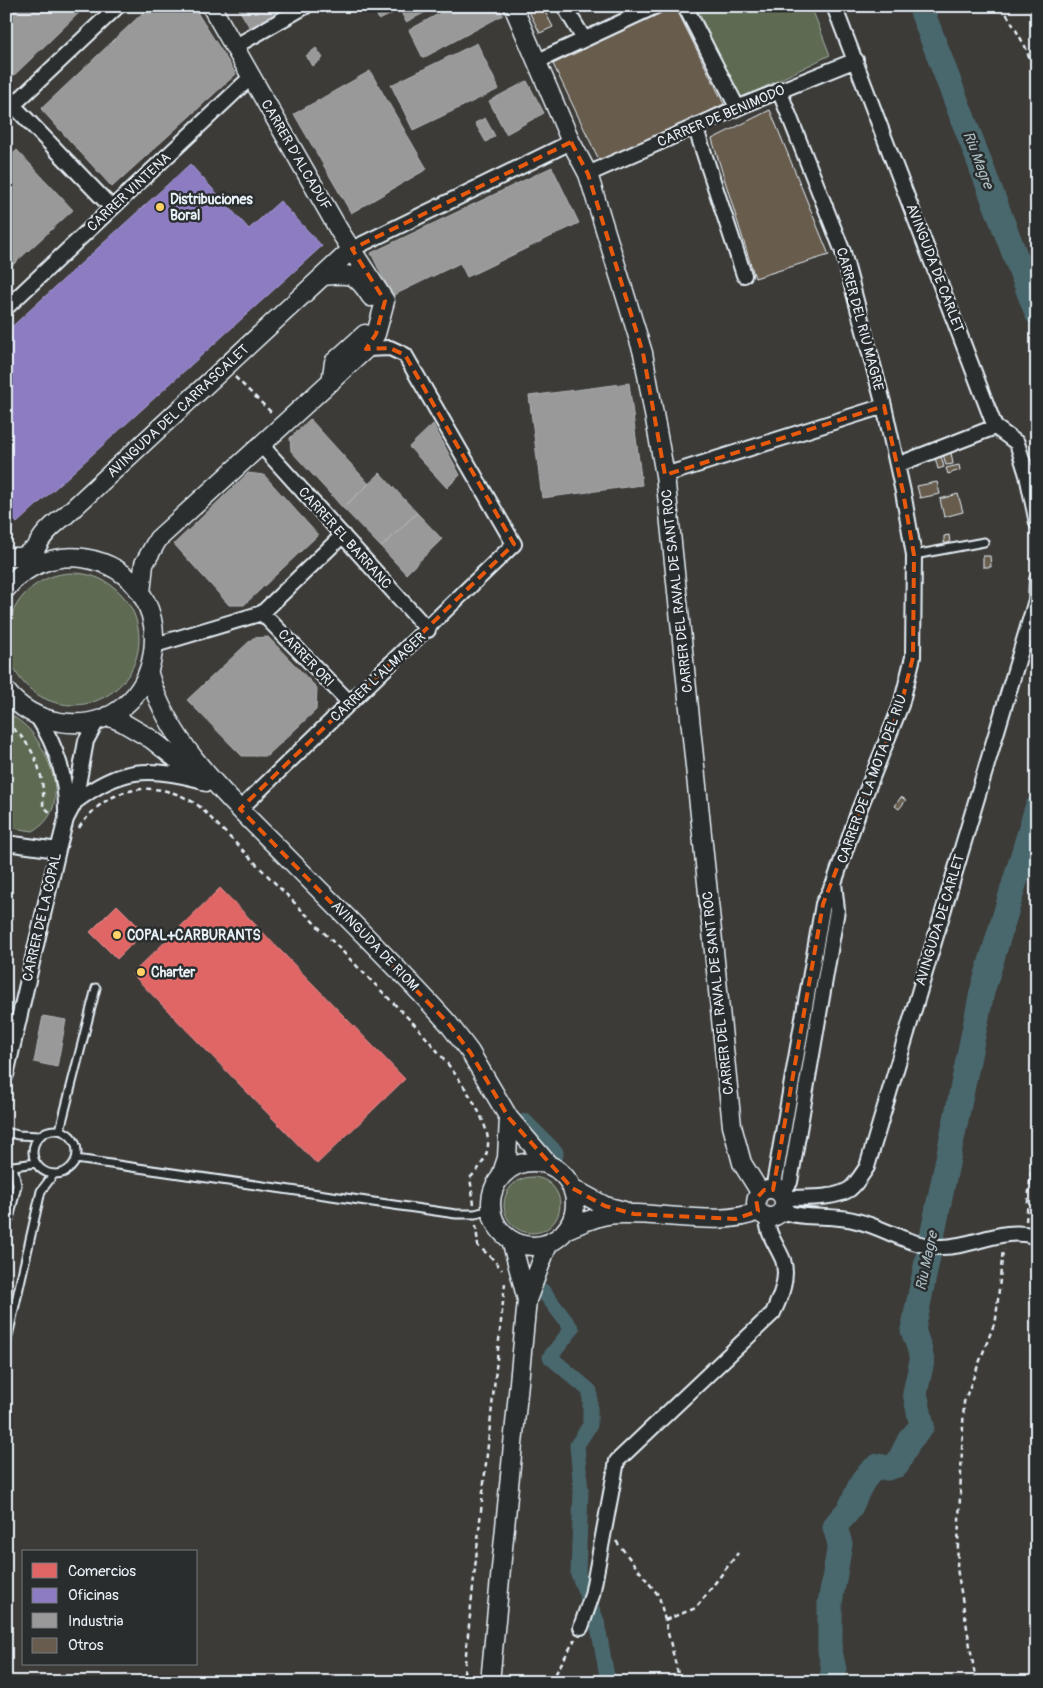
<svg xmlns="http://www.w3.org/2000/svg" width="1043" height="1688" viewBox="0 0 1043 1688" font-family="Pangolin,sans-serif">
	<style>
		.green { fill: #5e6b52; stroke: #a3aea5 }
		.shops { fill: #e06666; stroke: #e29092 }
		.offices { fill: #8e7cc3; stroke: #a99fd3 }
		.industry { fill: #999; stroke: #b1b3b6 }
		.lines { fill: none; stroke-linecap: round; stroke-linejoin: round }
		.canal { stroke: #4a686d; stroke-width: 15 }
		.river { stroke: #4a686d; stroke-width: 25 }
		.building { fill: #675c4e; stroke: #e8f1f8 }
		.service-casing { stroke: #e8f1f8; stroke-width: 11 }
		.minor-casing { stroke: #e8f1f8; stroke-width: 18 }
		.tertiary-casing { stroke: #e8f1f8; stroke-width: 21 }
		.path { stroke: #e8f1f8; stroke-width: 2.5; stroke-dasharray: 5 4; stroke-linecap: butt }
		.service { stroke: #2a2d2e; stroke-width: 7 }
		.minor { stroke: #2a2d2e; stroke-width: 14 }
		.tertiary { stroke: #2a2d2e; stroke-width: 18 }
		.marked { fill: none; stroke: #e8590c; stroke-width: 4; stroke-dasharray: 10 6; stroke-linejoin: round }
		.poi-dot { fill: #ffd166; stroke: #2a2d2e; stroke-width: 2 }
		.labels { text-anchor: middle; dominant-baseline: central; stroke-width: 5; stroke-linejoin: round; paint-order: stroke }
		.street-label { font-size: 14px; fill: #e8f1f8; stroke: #2a2d2e }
		.poi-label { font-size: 14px; font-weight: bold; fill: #e8f1f8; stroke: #2a2d2e; text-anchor: start }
		.water-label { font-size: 15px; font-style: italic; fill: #a9bac0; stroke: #2a2d2e }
	</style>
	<rect width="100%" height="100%" fill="#3c3b38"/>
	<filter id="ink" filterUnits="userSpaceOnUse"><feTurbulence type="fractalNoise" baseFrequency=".02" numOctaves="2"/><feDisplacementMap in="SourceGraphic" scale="10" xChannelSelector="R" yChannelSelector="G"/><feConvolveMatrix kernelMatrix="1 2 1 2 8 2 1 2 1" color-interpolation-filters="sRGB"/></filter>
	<g filter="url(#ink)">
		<path class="green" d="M696,6H811L830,55L740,99Z
			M7 639a66 66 0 1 1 132 0a66 66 0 1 1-132 0Z
			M6,710C14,718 26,724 32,733C53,760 71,811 33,831L12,828L13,818L6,817Z
			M504 1205a28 28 0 1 1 56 0a28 28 0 1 1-56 0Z"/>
		<path class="shops" d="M220,888L405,1079L317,1164L132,974Z
			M117,905L144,932L117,959L90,932Z"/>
		<path class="offices" d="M190,164L249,229L280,201L322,246L17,523L6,511V332Z"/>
		<path class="industry" d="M6,6H86L6,83Z
			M150,6H193L236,74L112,187L41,109Z
			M237,6H286L250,28Z
			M373,6H438L406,22L400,10L379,20Z
			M453,6H498L503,15L423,58L409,30Z
			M477,43L499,89L413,130L391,85Z
			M316,48L323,58L313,66L306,56Z
			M370,71L427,169L351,213L294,114Z
			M527,81L544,113L506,134L489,101Z
			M485,118L495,136L486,142L475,123Z
			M17,150L73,210L6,271V160Z
			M552,167L579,223L467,277L460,263L392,296L371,253Z
			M629,383L642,485L542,498L529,396Z
			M310,419L369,484L343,508L291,451L290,438Z
			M433,424L460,475L447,488L409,447Z
			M248,473L264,475L318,535L244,605H229L174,544Z
			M380,473L417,513L381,547L343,508Z
			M417,513L442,539L406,574L381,547Z
			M268,637L317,688L316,710L267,756H242L187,700L253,638Z
			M43,1016L66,1020L57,1067L34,1062Z"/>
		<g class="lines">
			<path class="canal" d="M525,1121L556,1152V1155
				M543,1291L572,1329L550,1357L590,1391V1425L577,1445L581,1491L578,1574L597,1621L608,1682"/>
			<path class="river" d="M920,6L1037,313
				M830,1682L834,1670L830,1651V1603L840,1544L835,1527C839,1519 846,1515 850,1508C858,1492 862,1476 878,1466L887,1468L897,1465L909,1441L922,1426L915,1393L922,1361L919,1347L913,1330L982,992L1037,808"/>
		</g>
		<path class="building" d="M526,6H542L553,27L540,33Z
			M580,6H593L586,13Z
			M668,6H675L724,104L601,164L553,64Z
			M770,110L829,255L755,278L712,139Z
			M951,452L953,464L946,465L943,454Z
			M941,456L944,467L938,469L935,457Z
			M959,465L960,470L948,474L946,468Z
			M937,482L940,494L920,498L917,486Z
			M958,494L963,512L944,517L940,499Z
			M949,535L950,543H944V536Z
			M983,556H990L991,567H983Z
			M901,797L906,800L899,809L895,806Z"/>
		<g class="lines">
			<g class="service-casing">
				<path id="service" d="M914,555L984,542
					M33 1152a22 22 0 1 1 44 0a22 22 0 1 1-44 0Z
					M60,1130L96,988
					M6,1132L18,1135L40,1136
					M76,1159L456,1214H475L491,1210
					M6,1164L13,1166L36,1163
					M6,1232L17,1185L13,1166
					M6,1345L41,1191L54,1174"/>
			</g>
			<g class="minor-casing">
				<path id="minor" d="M564,6L584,39
					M685,6L737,107
					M834,6L995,427L1017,443L1027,475L1037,523
					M234,47L306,6
					M538,61L656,6
					M13,105L112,208
					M6,112L118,6
					M695,126L744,275
					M588,174L744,105L856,60
					M352,249L571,142
					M6,308L251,77
					M262,446L428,630
					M897,465L995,427
					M665,475L884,406
					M262,613L350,703
					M155,645L262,613L343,535
					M37,716C57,747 67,778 66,816
					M75,802C119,768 148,766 200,780
					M240,809L514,544L405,355L390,348L366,349
					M6,843L58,850
					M6,1075L58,850L66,819L75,802L86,741L98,719
					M773,1190L823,904L834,883L859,810L901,705L913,657L914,555L903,492L884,406L843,252L779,90
					M781,1194L790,1182L837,910L834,883
					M783,1198C803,1197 833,1200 850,1189C857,1183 862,1174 867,1167L1036,600L1037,580
					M781,1211C805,1220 833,1214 857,1221C886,1228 909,1246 940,1247C973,1248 1003,1225 1037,1237
					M581,1627L592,1595L617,1461L773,1313C780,1298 789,1278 783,1260C777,1245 766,1233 767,1216"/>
			</g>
			<g class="tertiary-casing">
				<path id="tertiary" d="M513,6L571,142L588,174L643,353L665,475L732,1126L742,1163L760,1192
					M323,276C351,273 356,273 371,297
					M331,382L334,362L365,334
					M6,557H22L36,548
					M33,566C31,544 50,527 66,515L352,249
					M6,589C23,566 55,554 83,558C193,575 167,739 60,722C39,719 19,708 6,691
					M141,593L144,564L158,539L366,349L376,334L385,301L340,232L211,6
					M149,674C170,748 234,803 287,857C341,912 397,966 448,1023L470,1052L509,1118L549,1165
					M107,716L122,722L151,739L206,782
					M491 1204a42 42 0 1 1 84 0a42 42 0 1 1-84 0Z
					M501,1176L507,1158L509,1118
					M572,1188L605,1206L624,1211
					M756 1203a14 14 0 1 1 28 0a14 14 0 1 1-28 0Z
					M567,1229C580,1224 594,1217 607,1215C651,1209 721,1229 758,1211
					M511,1240L527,1300
					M490,1682L527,1300L548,1244"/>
			</g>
			<path class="path" d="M1002,6L1025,46L1037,80
				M235,377L273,414
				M6,723C34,743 45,773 43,806L52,814
				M79,828C107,785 158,777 199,806L414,1024C436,1048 490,1111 488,1145C487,1158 480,1168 470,1178L474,1204
				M1026,1221L1037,1112
				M476,1225L478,1246L491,1257L502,1270
				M616,1541L659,1596L680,1682
				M665,1620L696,1608L738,1553
				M463,1682L505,1283
				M551,1682L575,1639
				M976,1682L957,1568L964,1402L996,1319L1003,1249"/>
			<use href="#service" class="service"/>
			<use href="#minor" class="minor"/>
			<use href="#tertiary" class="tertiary"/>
		</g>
	</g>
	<path class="marked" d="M571,142L588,174L643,353L665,475L884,406L903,492L914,555L913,657L901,705L823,904L773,1190H764L756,1199L758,1211L735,1219L634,1214L605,1206L572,1188L509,1118L470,1052L448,1023L240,809L514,544L405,355L390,348L366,349L376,334L385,301L352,249Z"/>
	<g class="poi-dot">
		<circle cx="160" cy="207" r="5"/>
		<circle cx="117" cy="935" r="5"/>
		<circle cx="141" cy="972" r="5"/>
	</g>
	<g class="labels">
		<g class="street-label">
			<text transform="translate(721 116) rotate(-23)">CARRER DE BENIMODO</text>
			<text transform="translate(296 155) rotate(60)">CARRER D'ALCADUF</text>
			<text transform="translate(129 192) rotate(-43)">CARRER VINTENA</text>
			<text transform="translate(935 268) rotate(69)">AVINGUDA DE CARLET</text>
			<text transform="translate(860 319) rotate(75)">CARRER DEL RIU MAGRE</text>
			<text transform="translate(178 411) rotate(-43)">AVINGUDA DEL CARRASCALET</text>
			<text transform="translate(345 538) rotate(48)">CARRER EL BARRANC</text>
			<text transform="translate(677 591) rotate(-96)">CARRER DEL RAVAL DE SANT ROC</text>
			<text transform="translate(306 658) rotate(46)">CARRER ORI</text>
			<text transform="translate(378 677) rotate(-43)">CARRER L'ALMAGER</text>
			<text transform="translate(872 779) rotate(-70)">CARRER DE LA MOTA DEL RIU</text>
			<text transform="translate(42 917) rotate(-77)">CARRER DE LA COPAL</text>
			<text transform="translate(940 920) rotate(-73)">AVINGUDA DE CARLET</text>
			<text transform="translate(375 946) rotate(46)">AVINGUDA DE RIOM</text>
			<text transform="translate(718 993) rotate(-96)">CARRER DEL RAVAL DE SANT ROC</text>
		</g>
		<g class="poi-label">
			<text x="170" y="199">Distribuciones<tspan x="170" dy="16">Boral</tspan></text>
			<text x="127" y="935">COPAL+CARBURANTS</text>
			<text x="151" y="972">Charter</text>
		</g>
		<g class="water-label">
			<text transform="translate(978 160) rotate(69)">Riu Magre</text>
			<text transform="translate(927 1261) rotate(-78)">Riu Magre</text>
		</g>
	</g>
	<rect width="1043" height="1688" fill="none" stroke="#2a2d2e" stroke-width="25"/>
	<rect x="12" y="12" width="1018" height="1663" fill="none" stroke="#e8f1f8" stroke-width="2" filter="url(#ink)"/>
	<rect x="22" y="1550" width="175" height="115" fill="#2a2d2e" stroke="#767b7f"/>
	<rect x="32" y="1563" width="25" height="15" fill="#e06666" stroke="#767b7f"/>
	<text x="68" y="1576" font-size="15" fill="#e8f1f8">Comercios</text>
	<rect x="32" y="1588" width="25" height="15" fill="#8e7cc3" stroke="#767b7f"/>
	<text x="68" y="1600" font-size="15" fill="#e8f1f8">Oficinas</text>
	<rect x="32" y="1613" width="25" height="15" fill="#999999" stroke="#767b7f"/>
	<text x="68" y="1626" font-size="15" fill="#e8f1f8">Industria</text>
	<rect x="32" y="1638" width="25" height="15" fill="#675c4e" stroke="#767b7f"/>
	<text x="68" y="1650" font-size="15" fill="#e8f1f8">Otros</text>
</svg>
